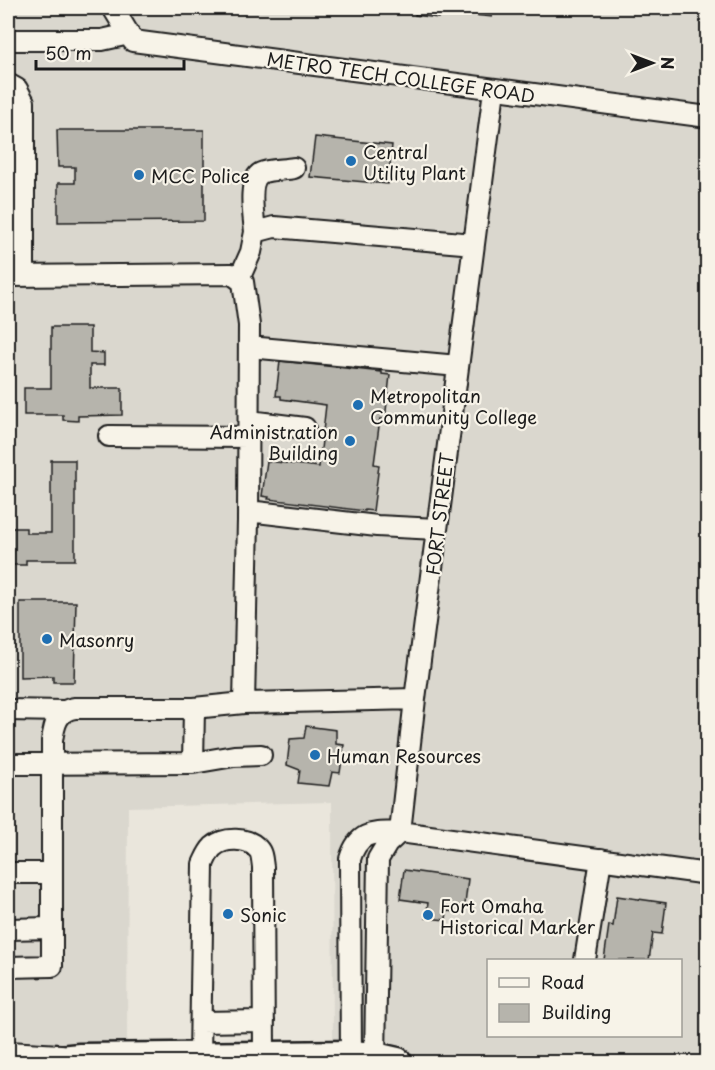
<svg xmlns="http://www.w3.org/2000/svg" width="715" height="1070" viewBox="0 0 715 1070" font-family="'Playpen Sans',sans-serif">
	<style>
		.built { fill: #dad7ce; fill-rule: evenodd }
		.building { fill: #b6b4ac; stroke: #1c1c1c; stroke-width: 1.5 }
		.lines { fill: none; stroke-linecap: round; stroke-linejoin: round }
		.minor-casing { stroke: #1c1c1c; stroke-width: 24 }
		.major-casing { stroke: #1c1c1c; stroke-width: 28 }
		.highway-casing { stroke: #1c1c1c; stroke-width: 33 }
		.minor { stroke: #f7f3e8; stroke-width: 20 }
		.major { stroke: #f7f3e8; stroke-width: 24 }
		.highway { stroke: #f7f3e8; stroke-width: 28 }
		.poi-dot { fill: #1f6fb2; stroke: #f7f3e8; stroke-width: 2 }
		.labels { text-anchor: middle; dominant-baseline: central; stroke-width: 4.5; stroke-linejoin: round; paint-order: stroke }
		.street-label { font-size: 18px; fill: #1c1c1c; stroke: #f7f3e8 }
		.poi-label { font-size: 18px; fill: #1c1c1c; stroke: #f7f3e8; text-anchor: start }
	</style>
	<rect width="100%" height="100%" fill="#eae6dc"/>
	<filter id="ink" filterUnits="userSpaceOnUse"><feTurbulence type="fractalNoise" baseFrequency=".0167" numOctaves="2"/><feDisplacementMap in="SourceGraphic" scale="12" xChannelSelector="R" yChannelSelector="G"/><feConvolveMatrix kernelMatrix="1 2 1 2 8 2 1 2 1" color-interpolation-filters="sRGB"/></filter>
	<g filter="url(#ink)">
		<path class="built" d="M8,8H707V1056L333,1054L332,802L128,807L127,1051L8,1052ZM488,960H680V1036H488Z"/>
		<path class="building" d="M407,8H493L492,17L447,12V13H439L438,18L415,15L416,10Z
			M57,130H204V221L58,222V183H75V167H58Z
			M315,137L392,145L388,184L310,177Z
			M51,327H90V352L104,353V365H90V388H122V415L78,416V421L63,420V415H24V388H51Z
			M280,361L382,372V374L390,375L385,420L380,419L374,464L379,465L373,511L365,510V511L268,499L269,497L262,496L267,461L319,467L326,405L281,399V396H276Z
			M51,460H75V560H26V565H8V528H26V533H51Z
			M20,602H76L74,682H53V676L20,677Z
			M306,726L336,730V744L344,745L340,773L332,772L329,786L298,783L300,770L287,765L290,739L304,738Z
			M404,870L468,879L464,913L447,911L446,920L426,918L428,903L400,899Z
			M617,896L666,903L662,934L653,933L649,960H604L609,925L613,926Z"/>
		<g class="lines">
			<g class="minor-casing">
				<path id="minor" d="M113,8L133,41L708,117
					M8,40H102L129,34
					M8,84L17,89L24,102V276
					M255,232C254,218 247,181 261,173C269,169 285,170 294,168
					M8,276L232,274L243,282L249,325L248,520L244,703
					M239,279L251,252L255,232L274,227L474,244
					M249,347L458,366
					M249,421L305,428
					M109,436L249,437
					M248,511L377,526L437,529
					M8,710L63,711
					M193,763L234,756L261,755
					M8,764L193,763L194,708
					M8,873H52
					M8,929L51,928
					M585,960L601,859
					M8,967L52,966V741C54,726 57,710 75,708H194L244,703L415,699
					M201,1022L264,1021
					M200,1058L203,864C206,858 208,852 213,847C224,837 248,837 258,849C262,853 262,861 263,867L264,1057
					M351,1062L350,859C359,830 374,833 400,832L708,874
					M375,1062L378,859L387,844L400,832L415,699L494,90"/>
			</g>
			<g class="major-casing">
				<path id="major" d="M8,1054L60,1057"/>
			</g>
			<g class="highway-casing">
				<path id="highway" d="M39,1062L80,1058L351,1055L375,1057L397,1062"/>
			</g>
			<use href="#minor" class="minor"/>
			<use href="#major" class="major"/>
			<use href="#highway" class="highway"/>
		</g>
	</g>
	<g class="poi-dot">
		<circle cx="351" cy="161" r="6"/>
		<circle cx="139" cy="175" r="6"/>
		<circle cx="358" cy="405" r="6"/>
		<circle cx="350" cy="441" r="6"/>
		<circle cx="47" cy="639" r="6"/>
		<circle cx="315" cy="755" r="6"/>
		<circle cx="228" cy="914" r="6"/>
		<circle cx="428" cy="915" r="6"/>
	</g>
	<g class="labels">
		<g class="street-label">
			<text transform="translate(401 77) rotate(8)">METRO TECH COLLEGE ROAD</text>
			<text transform="translate(439 514) rotate(-83)">FORT STREET</text>
		</g>
		<g class="poi-label">
			<text x="363" y="151">Central<tspan x="363" dy="21">Utility Plant</tspan></text>
			<text x="151" y="175">MCC Police</text>
			<text x="370" y="395">Metropolitan<tspan x="370" dy="21">Community College</tspan></text>
			<text x="338" y="431" text-anchor="end">Administration<tspan x="338" dy="21">Building</tspan></text>
			<text x="59" y="639">Masonry</text>
			<text x="327" y="755">Human Resources</text>
			<text x="440" y="905">Fort Omaha<tspan x="440" dy="21">Historical Marker</tspan></text>
			<text x="240" y="914">Sonic</text>
		</g>
	</g>
	<rect width="715" height="1070" fill="none" stroke="#f7f3e8" stroke-width="30"/>
	<rect x="15" y="15" width="685" height="1040" fill="none" stroke="#1c1c1c" stroke-width="2" filter="url(#ink)"/>
	<rect x="487" y="959" width="195" height="78" fill="#f7f3e8" stroke="#9f9d96" stroke-width="1.5"/>
	<rect x="499" y="978" width="30" height="9" fill="#f7f3e8" stroke="#9f9d96" stroke-width="1.5"/>
	<text x="541" y="989" font-size="18" fill="#1c1c1c">Road</text>
	<rect x="499" y="1004" width="30" height="18" fill="#b6b4ac" stroke="#9f9d96" stroke-width="1.5"/>
	<text x="541" y="1019" font-size="18" fill="#1c1c1c">Building</text>
	<g transform="translate(652 63) rotate(90)" stroke="#f7f3e8" stroke-width="4.5" paint-order="stroke">
	<path d="M0-4.5L10 22L0 15L-10 22Z" fill="#1c1c1c"/>
	<text y="-9" font-size="16" font-weight="bold" text-anchor="middle" fill="#1c1c1c">N</text>
	</g>
	<path d="M36 60v9h148v-9" fill="none" stroke="#1c1c1c" stroke-width="3"/>
	<text x="45" y="60" font-size="18" fill="#1c1c1c" stroke="#f7f3e8" stroke-width="4.5" paint-order="stroke">50 m</text>
</svg>
